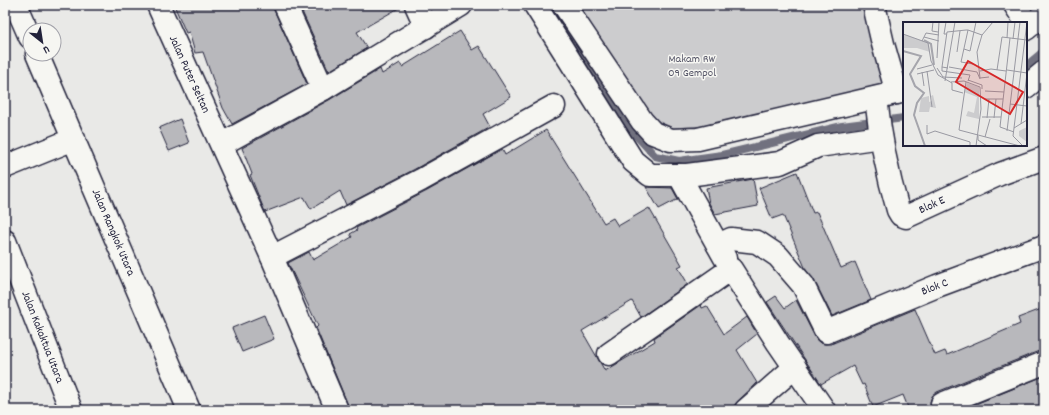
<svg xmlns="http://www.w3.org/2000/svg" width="1049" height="415" viewBox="0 0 1049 415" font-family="Dekko,sans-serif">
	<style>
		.green { fill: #ccccce; stroke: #777784 }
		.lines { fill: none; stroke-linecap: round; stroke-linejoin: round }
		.stream { stroke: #71717f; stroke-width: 8 }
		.building { fill: #b8b8bc; stroke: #22223b }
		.minor-casing { stroke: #22223b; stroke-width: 25 }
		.minor { stroke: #f6f6f2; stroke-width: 22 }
		.labels { text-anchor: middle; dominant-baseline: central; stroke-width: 3; stroke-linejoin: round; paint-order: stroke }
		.park-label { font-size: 12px; fill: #555567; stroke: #f6f6f2 }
		.street-label { font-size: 12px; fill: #22223b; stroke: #f6f6f2 }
		.inset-river { fill: none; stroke: #a5a5ac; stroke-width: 2 }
		.inset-road { fill: none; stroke: #9999a2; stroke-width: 1 }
		.view { fill: #d62828; fill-opacity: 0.15; stroke: #d62828; stroke-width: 2 }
		.inset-edge { fill: none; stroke: #22223b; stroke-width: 2 }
	</style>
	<rect width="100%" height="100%" fill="#e9e9e7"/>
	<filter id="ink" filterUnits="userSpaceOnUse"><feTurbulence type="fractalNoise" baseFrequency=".025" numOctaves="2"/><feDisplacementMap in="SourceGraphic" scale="8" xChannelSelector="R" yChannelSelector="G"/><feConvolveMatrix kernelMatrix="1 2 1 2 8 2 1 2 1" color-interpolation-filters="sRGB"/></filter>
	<g filter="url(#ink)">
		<path class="green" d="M573,5H868L887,85L706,126L672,128L654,119Z"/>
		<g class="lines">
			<path class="stream" d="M551,11L610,100L634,133L655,156L679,161L722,155L842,126L904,118
				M1026,66L1044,51"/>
		</g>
		<path class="building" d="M174,5H273L274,10L307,84L232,124L223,108L203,52L195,53L189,32L186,33Z
			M299,5H404L357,32L367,48L329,71Z
			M460,31L472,50L479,46L511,97L483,114L490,127L415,169L346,205L340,191L311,209L304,197L265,212L250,175L252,174L242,148L329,100L380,69L382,74L400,63L402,67Z
			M180,119L189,143L169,151L159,128Z
			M546,130L604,223L613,218L618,226L649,208L682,265L678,267L688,284L641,317L632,301L582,331L605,371L655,341L654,338L701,305L702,308L707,306L724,334L747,317L757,334L737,350L757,383L738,401L734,406L728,410H350L316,328L318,326L288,263L309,252L313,260L352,237L350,234L357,230L356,228L427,191L502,149L505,155Z
			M797,172L813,213L817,212L841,268L855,262L871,300L832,316L814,280L806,270L783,215L772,219L759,188Z
			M753,179L758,206L715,214L709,203L706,188Z
			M646,187L672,188L678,199L659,209Z
			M776,296L785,308L796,300L815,337L819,342L825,344H831L915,309L935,355L945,351L947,355L1020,324L1018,318L1044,308V351H1039L937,392L932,396L930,402L931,410H909L903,395L873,407L864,384L862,385L853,366L821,384L767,302Z
			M264,315L274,339L242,352L232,328Z
			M1044,376V410H961Z"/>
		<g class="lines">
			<g class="minor-casing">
				<g id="minor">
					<path d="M16,5L30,37"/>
					<path id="s1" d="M158,5L272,257L337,410"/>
					<path d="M285,5L323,89"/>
					<path d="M416,5L426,27"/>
					<path d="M535,5L633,161L650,175H687L780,163L818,146L881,137"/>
					<path d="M564,5L642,121L653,133L671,140L698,139L904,91"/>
					<path d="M874,5L883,44L897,93"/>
					<path d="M1015,5L1024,19"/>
					<path d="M1026,29L1044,14"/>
					<path id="s2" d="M37,54L189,410"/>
					<path d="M1026,87L1044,72"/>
					<path id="s3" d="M876,98C880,136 887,173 898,210L901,215L906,217L1000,174L1044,158"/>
					<path d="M222,144L323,89L461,5"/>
					<path d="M5,167L74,139"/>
					<path d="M679,175L725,258"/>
					<path id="s4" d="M5,241L71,410"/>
					<path id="s5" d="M718,245L731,239L757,242L778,256L803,285L826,332L937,286L1044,246"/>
					<path d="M272,257L421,180L554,106"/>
					<path d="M609,354L731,269L778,343L824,410"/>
					<path d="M942,404L1044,363"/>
					<path d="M746,410L795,367"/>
				</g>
			</g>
			<use href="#minor" class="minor"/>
		</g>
	</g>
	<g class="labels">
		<g class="park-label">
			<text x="692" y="59">Makam RW<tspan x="692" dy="14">09 Gempol</tspan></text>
		</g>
		<g class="street-label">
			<text stroke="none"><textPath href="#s1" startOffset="76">Jalan Puter Seltan</textPath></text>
			<text stroke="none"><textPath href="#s3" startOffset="154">Blok E</textPath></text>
			<text stroke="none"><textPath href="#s2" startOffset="194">Jalan Rangkok Utara</textPath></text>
			<text stroke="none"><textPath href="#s5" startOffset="274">Blok C</textPath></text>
			<text stroke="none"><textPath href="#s4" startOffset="103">Jalan Kakaktua Utara</textPath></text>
		</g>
	</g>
	<g transform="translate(903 22)">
		<rect width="124" height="124" fill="#e9e9e7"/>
		<path d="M0,12L26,21L27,30L14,26H0ZM64,61L76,65V97L63,94L65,89L71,91L74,75L61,70ZM30,73L33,86L27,85L26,90H16L18,76L26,74V80L29,79L28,74ZM124,105V120L116,114V109Z" fill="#ccccce"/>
		<path class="inset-river" d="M21,18L28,22L31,43M0,29L18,34L7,52L12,64L21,71L14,81L11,93L22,124"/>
		<path class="inset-road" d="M30,0L29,9L35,10M43,0L41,12H44M63,8H65L58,40L70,42M65,8L79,13M0,12L25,21L28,39L35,53L49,61V68L60,71M21,15L36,19M104,16L105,0M107,16L97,105L111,110M110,17L112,0M19,19L23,11L36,13M61,27L67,29L73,0M54,30L57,9M34,36L36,0M39,45V49L67,53L65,59M46,45L74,50L77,57M34,46L40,55L59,56M45,46L39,45L44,10L63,8M14,47L29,43M94,48L99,15L124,18M104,48L124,51L118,102M24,49L29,85M77,49L88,47L103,49M19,50L21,64M14,52L31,48M86,55L77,56L74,30L79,13L90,0M65,58L79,63V67M42,59L52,0M48,60L61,59L77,65L78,87L73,124M63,60L56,108L117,124M82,69L101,70M82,77H100M107,82L124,84M79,95H98M84,96L86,77M91,96L93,77M24,103V112L32,109L67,120V124M111,106L124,98M104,109L117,0M75,114V118L84,124M82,115L87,97M120,124L110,114L124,0"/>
		<path class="view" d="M65,39L120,70L107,92L53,60Z"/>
		<rect width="124" height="124" class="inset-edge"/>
	</g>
	<rect width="1049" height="415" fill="none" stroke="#f6f6f2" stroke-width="20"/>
	<rect x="10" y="10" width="1029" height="395" fill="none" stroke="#22223b" stroke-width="1.5" filter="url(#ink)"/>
	<g transform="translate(42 42) rotate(150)"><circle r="19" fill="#f6f6f2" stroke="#a1a1a9"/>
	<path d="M0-3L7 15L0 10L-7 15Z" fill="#22223b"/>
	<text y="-6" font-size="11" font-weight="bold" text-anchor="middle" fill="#22223b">U</text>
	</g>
</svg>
